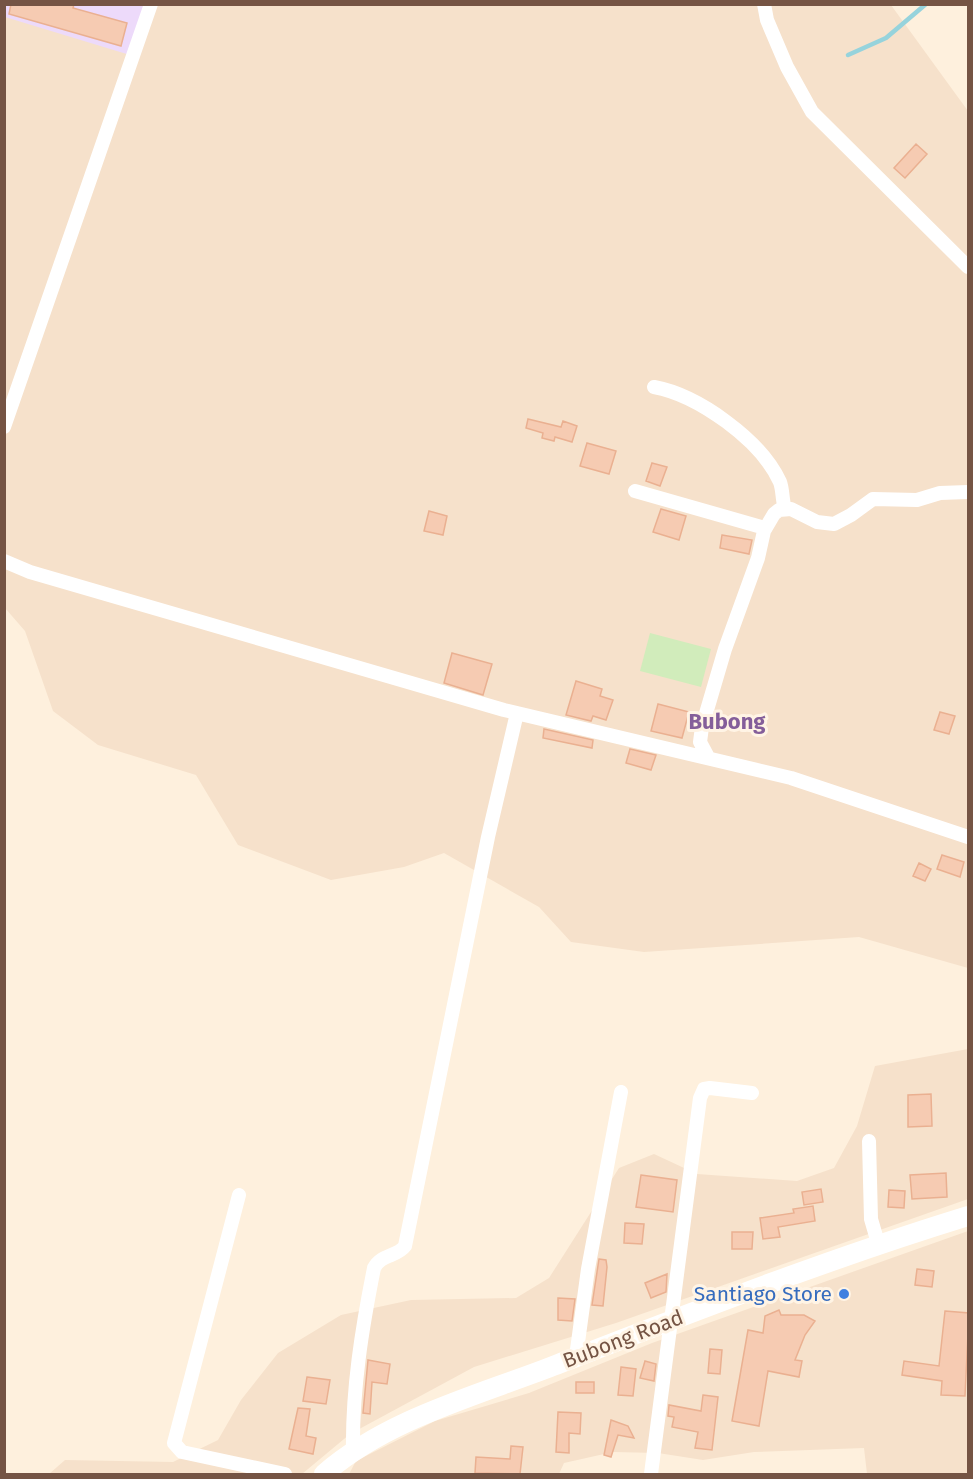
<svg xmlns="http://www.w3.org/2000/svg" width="973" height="1479" viewBox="0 0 973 1479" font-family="'Fira Sans',sans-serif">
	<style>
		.residential { fill: #f6e1cb }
		.education { fill: #eddafa }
		.green { fill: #d1ecbb }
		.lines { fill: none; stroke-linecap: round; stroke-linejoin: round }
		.stream { stroke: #96d3dc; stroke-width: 4.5 }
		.building { fill: #f6cbb2; stroke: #eab091; stroke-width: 1.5 }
		.street { stroke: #fff; stroke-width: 14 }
		.secondary { stroke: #fff; stroke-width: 20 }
		.shop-dot { fill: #3f7fe0; stroke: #fff4e5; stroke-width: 2 }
		.labels { text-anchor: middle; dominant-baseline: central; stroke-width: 6; stroke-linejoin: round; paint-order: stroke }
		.shop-label { font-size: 21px; fill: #366cbe; stroke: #fff4e5; text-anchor: end }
		.street-label { font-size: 21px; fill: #755444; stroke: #fff4e5 }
		.neighbourhood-label { font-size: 22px; font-weight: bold; fill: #845e9a; stroke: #fff4e5 }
	</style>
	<rect width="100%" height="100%" fill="#fef0dd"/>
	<path class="residential" d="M5,5H891L968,111V968L859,937L644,952L571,942L539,907L444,853L404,867L331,880L238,845L196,775L98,745L53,711L25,631L5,608Z
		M968,1049V1199L616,1323L474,1367L350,1434L302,1474H49L65,1460L173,1462L218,1440L241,1400L278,1353L341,1315L411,1300L516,1298L549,1278L619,1168L654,1154L697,1174L797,1181L834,1168L857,1126L875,1066Z
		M968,1231V1474H867L864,1448L754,1452L703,1460L658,1453L613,1452L564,1463L559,1474H349L356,1461L435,1421L529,1393L652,1343Z"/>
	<path class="education" d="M4,5H146L130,55L5,17Z"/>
	<path class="green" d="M650,633L711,649L701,687L640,671Z"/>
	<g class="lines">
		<path class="stream" d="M848,55L886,38L926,4"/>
	</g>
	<path class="building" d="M11,4H74L73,8L127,23L121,46L9,14Z
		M916,144L927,154L905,178L894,168Z
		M528,419L561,427L563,421L577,426L572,442L555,437L554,441L542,438L543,433L526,428Z
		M587,443L616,451L609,474L580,466Z
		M652,463L667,467L660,486L646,481Z
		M661,509L686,516L679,540L653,532Z
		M429,511L447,516L443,535L424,531Z
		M722,535L752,540L749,554L720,548Z
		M452,653L492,664L483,695L444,683Z
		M576,681L602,689L600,696L613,700L606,720L593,716L591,721L566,715Z
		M658,704L689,712L682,738L651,731Z
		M940,712L955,716L949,734L934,730Z
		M544,729L593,740L592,748L543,738Z
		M630,749L656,755L651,770L626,763Z
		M942,855L964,862L960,877L937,869Z
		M919,863L931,869L925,881L913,876Z
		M931,1094L932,1126L908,1127V1095Z
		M946,1173L947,1197L912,1199L910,1175Z
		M641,1175L677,1180L673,1212L636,1207Z
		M821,1189L823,1202L804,1205L802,1192Z
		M889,1190L905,1191L904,1208L888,1207Z
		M813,1206L815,1221L778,1227L780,1237L763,1239L760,1218L794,1213L793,1209Z
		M625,1223L644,1224L642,1244L624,1243Z
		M732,1232H753L752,1249H732Z
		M599,1259L606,1260L607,1267L603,1306L592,1305Z
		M917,1269L934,1271L932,1287L915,1285Z
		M667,1274L666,1292L651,1298L645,1283Z
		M558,1298L575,1299L572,1321L558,1320Z
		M779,1310L781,1315H804L815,1321L805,1335L795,1360L802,1361L799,1377L768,1371L759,1426L732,1421L748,1330L763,1333L765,1316Z
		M945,1311L969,1313L965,1396L941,1395L942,1381L902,1375L904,1361L939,1366Z
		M710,1349L722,1350L720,1374L708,1373Z
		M368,1360L390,1364L387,1384L372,1382L370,1414L363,1413Z
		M645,1361L656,1364L654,1381L640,1378Z
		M621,1367L636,1369L633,1396L618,1395Z
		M307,1377L330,1380L326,1404L303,1401Z
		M576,1382H594V1393H576Z
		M703,1395L718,1397L712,1450L695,1448L698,1432L672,1427L674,1417L668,1416L669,1405L701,1411Z
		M298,1408L310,1409L306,1436L316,1438L313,1454L289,1449Z
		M558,1412L581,1413L580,1434L569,1433V1453L556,1452Z
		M611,1420L628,1426L634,1438L618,1435L611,1457L604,1455Z
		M511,1446L523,1447L520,1474L475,1473L476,1457L510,1459Z"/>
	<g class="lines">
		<path class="street" d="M764,4L767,20L787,67L812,112L968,267
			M654,387C698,395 761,440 780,482C783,490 782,500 785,509
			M4,427L151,4
			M635,491L765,528
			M4,561L30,572L504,710L791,778L968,837
			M708,757L700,742L702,727L725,649L758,558L764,531L774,514L779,510L791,509L817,522L834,524L851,515L873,499L917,500L940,493L968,492
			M869,1141L871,1219L878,1243
			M239,1195L174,1443L182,1452L285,1474
			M576,1357L588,1269L621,1092
			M353,1452C352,1390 362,1328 374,1268C381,1254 397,1257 405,1246L488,837L517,713
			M651,1474L700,1098L704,1089L710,1088L752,1093"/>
		<path class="secondary" d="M324,1474C387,1419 476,1396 553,1366C690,1313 828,1259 968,1216"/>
	</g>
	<circle class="shop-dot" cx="844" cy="1294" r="6"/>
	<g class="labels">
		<g class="shop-label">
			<text x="832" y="1294">Santiago Store</text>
		</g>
		<g class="street-label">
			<text transform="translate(623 1339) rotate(-21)">Bubong Road</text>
		</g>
		<g class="neighbourhood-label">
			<text x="727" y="721">Bubong</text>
		</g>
	</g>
	<rect width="973" height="1479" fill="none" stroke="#755444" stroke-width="12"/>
</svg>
